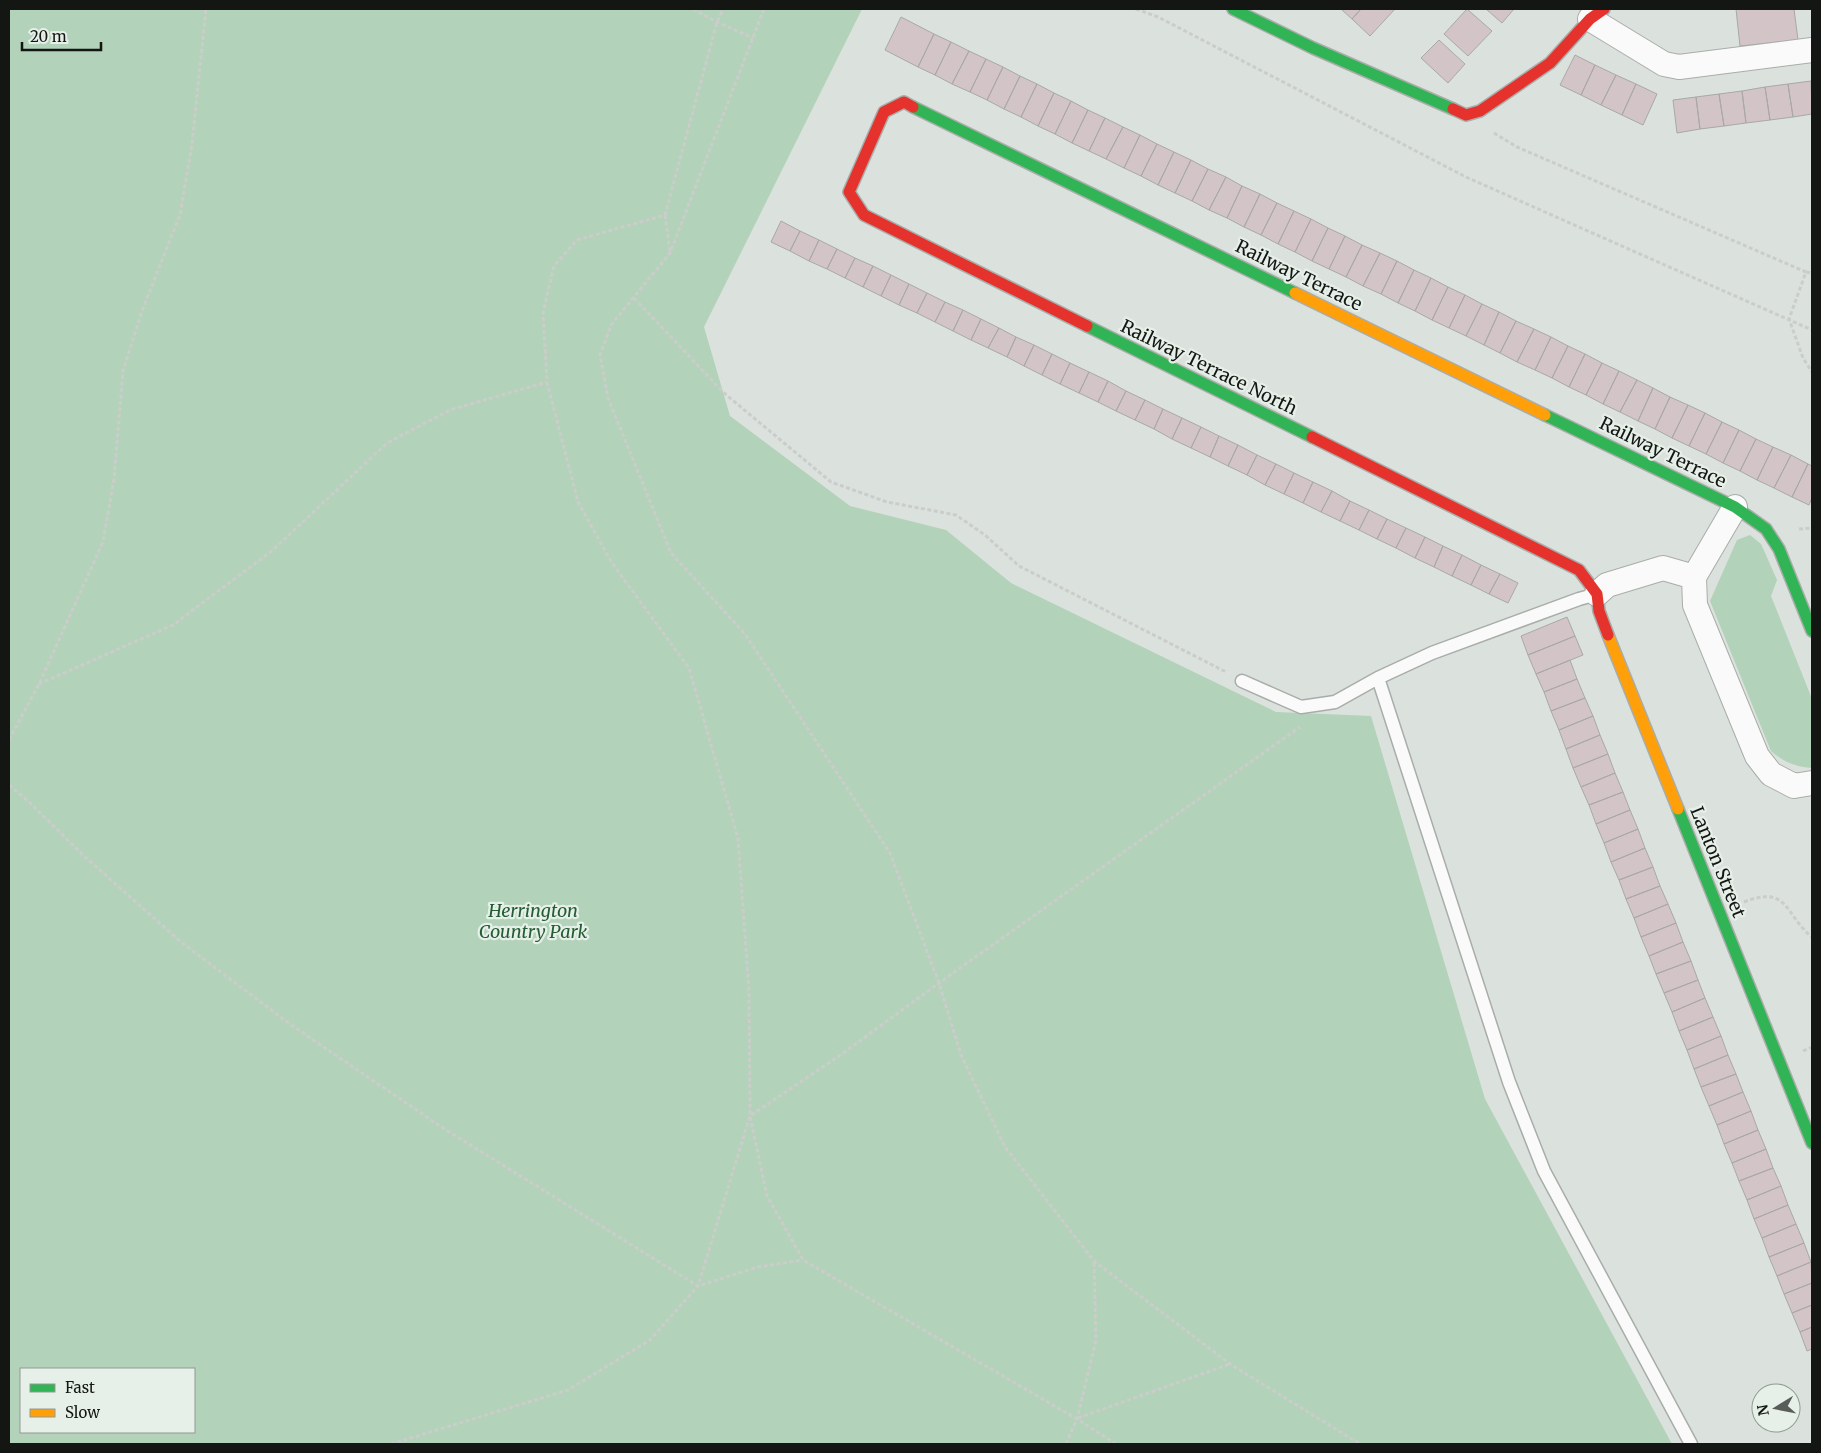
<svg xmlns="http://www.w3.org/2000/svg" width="1821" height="1453" viewBox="0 0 1821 1453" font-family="Merriweather,serif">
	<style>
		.green { fill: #b2d2b9; fill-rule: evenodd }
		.building { fill: #d3c4c8; stroke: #a8a9a7 }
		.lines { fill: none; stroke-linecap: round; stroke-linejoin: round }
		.lane-casing { stroke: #a9ada9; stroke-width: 15 }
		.street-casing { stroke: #a9ada9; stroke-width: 26 }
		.fast-casing { stroke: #a9ada9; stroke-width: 14 }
		.slow-casing { stroke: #a9ada9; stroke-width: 14 }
		.jam-casing { stroke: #a9ada9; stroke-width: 14 }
		.path { stroke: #cbcdcb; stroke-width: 3; stroke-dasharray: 4 2.5; stroke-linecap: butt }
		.lane { stroke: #fafafa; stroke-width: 12 }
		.street { stroke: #fafafa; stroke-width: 24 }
		.fast { stroke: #30b455; stroke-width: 11 }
		.slow { stroke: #ff9f0a; stroke-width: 11 }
		.jam { stroke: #e5322d; stroke-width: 11 }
		.labels { text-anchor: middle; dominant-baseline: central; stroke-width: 4.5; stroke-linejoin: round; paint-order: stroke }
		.street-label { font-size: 18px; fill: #131613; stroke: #e6f0e8 }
		.park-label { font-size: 18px; font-style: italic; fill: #245c34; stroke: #e6f0e8 }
	</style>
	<rect width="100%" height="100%" fill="#dbe1dc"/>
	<path class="green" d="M9,9H862L704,327L730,416L850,506L946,530L1011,583L1276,712L1371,716L1485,1099L1672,1444H9ZM194,1369V1432H21V1369Z
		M1750,535L1761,544L1777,580L1771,596L1812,699V768C1795,767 1784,762 1771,751L1710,601L1737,540Z"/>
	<path class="building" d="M1341,9H1361L1352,19Z
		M1361,9H1395L1370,36L1352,19Z
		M1467,9L1492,31L1468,56L1444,34Z
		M1486,9H1514L1502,23Z
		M1736,9H1794L1798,40L1740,46Z
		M901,17L934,34L918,67L885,50Z
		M934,34L951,42L935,75L918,67Z
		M1439,40L1465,64L1448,83L1421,58Z
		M951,42L969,51L952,84L935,75Z
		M969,51L986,59L970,92L952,84Z
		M1575,55L1595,65L1581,95L1560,85Z
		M986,59L1003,67L987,100L970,92Z
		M1595,65L1616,75L1601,105L1581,95Z
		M1003,67L1020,76L1004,109L987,100Z
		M1616,75L1636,84L1622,115L1601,105Z
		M1020,76L1037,84L1021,117L1004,109Z
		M1811,81L1812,114L1793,117L1788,84Z
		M1037,84L1054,93L1038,126L1021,117Z
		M1636,84L1657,94L1643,125L1622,115Z
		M1788,84L1793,117L1770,120L1765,87Z
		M1765,87L1770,120L1746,123L1742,91Z
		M1742,91L1746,123L1724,126L1719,94Z
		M1054,93L1071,101L1055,134L1038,126Z
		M1719,94L1724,126L1700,129L1696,97Z
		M1696,97L1700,129L1677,133L1673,100Z
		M1071,101L1088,110L1072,143L1055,134Z
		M1088,110L1105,118L1089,151L1072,143Z
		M1105,118L1123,127L1106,159L1089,151Z
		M1123,127L1140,135L1124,168L1106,159Z
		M1140,135L1157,144L1141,176L1124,168Z
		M1157,144L1174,152L1158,185L1141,176Z
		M1174,152L1191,160L1175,193L1158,185Z
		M1191,160L1208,169L1192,201L1175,193Z
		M1208,169L1226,177L1209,210L1192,201Z
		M1226,177L1242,186L1227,218L1209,210Z
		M1242,186L1260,194L1244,227L1227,218Z
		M1260,194L1277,203L1261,235L1244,227Z
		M1277,203L1294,211L1278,244L1261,235Z
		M1294,211L1311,219L1295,252L1278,244Z
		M1311,219L1328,228L1312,261L1295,252Z
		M781,221L800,231L790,251L771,242Z
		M1328,228L1345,236L1329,269L1312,261Z
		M800,231L819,240L809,261L790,251Z
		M1345,236L1362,245L1346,277L1329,269Z
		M819,240L837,249L827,269L809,261Z
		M1362,245L1380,253L1363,286L1346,277Z
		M837,249L855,258L845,278L827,269Z
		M1380,253L1397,261L1381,294L1363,286Z
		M855,258L873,266L863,287L845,278Z
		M1397,261L1414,270L1398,303L1381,294Z
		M873,266L891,275L881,296L863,287Z
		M1414,270L1431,278L1415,311L1398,303Z
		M891,275L909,284L899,305L881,296Z
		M1431,278L1448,287L1432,320L1415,311Z
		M909,284L927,293L917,313L899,305Z
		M1448,287L1465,295L1449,328L1432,320Z
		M927,293L945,302L935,322L917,313Z
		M1465,295L1482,304L1466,336L1449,328Z
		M945,302L963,310L953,331L935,322Z
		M1482,304L1499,312L1484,345L1466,336Z
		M963,310L981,319L971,340L953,331Z
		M1499,312L1516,321L1500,353L1484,345Z
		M981,319L999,328L988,348L971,340Z
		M1516,321L1534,329L1517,362L1500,353Z
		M999,328L1016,337L1007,357L988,348Z
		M1534,329L1551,337L1535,370L1517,362Z
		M1016,337L1034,345L1024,366L1007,357Z
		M1551,337L1568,346L1552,378L1535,370Z
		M1034,345L1052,354L1042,375L1024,366Z
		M1568,346L1585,354L1569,387L1552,378Z
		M1052,354L1070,363L1060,384L1042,375Z
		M1585,354L1602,363L1586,395L1569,387Z
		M1070,363L1089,372L1079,393L1060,384Z
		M1602,363L1619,371L1603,404L1586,395Z
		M1619,371L1637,380L1620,412L1603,404Z
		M1089,372L1108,381L1098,402L1079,393Z
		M1637,380L1653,388L1638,421L1620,412Z
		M1108,381L1126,391L1116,411L1098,402Z
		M1653,388L1670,397L1655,429L1638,421Z
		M1126,391L1145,400L1135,420L1116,411Z
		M1670,397L1688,405L1672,438L1655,429Z
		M1145,400L1163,409L1154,429L1135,420Z
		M1688,405L1705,413L1689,446L1672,438Z
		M1163,409L1182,418L1172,439L1154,429Z
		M1705,413L1722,422L1706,454L1689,446Z
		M1182,418L1201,427L1191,448L1172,439Z
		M1722,422L1739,430L1723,463L1706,454Z
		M1201,427L1219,436L1210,457L1191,448Z
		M1739,430L1756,439L1740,471L1723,463Z
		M1219,436L1238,445L1228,466L1210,457Z
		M1756,439L1773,447L1757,480L1740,471Z
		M1238,445L1257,455L1247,475L1228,466Z
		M1773,447L1791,455L1774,488L1757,480Z
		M1257,455L1276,464L1265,485L1247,475Z
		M1791,455L1808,464L1792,497L1774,488Z
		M1276,464L1294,473L1284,494L1265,485Z
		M1808,464L1812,466V498L1809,505L1792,497Z
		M1294,473L1313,482L1303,503L1284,494Z
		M1313,482L1332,491L1321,512L1303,503Z
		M1332,491L1350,501L1340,521L1321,512Z
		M1350,501L1369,510L1359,530L1340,521Z
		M1369,510L1387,519L1377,539L1359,530Z
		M1387,519L1406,528L1396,548L1377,539Z
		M1406,528L1425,537L1415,558L1396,548Z
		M1425,537L1443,546L1434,567L1415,558Z
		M1443,546L1462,555L1452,576L1434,567Z
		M1462,555L1481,565L1471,585L1452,576Z
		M1481,565L1500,574L1489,594L1471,585Z
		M1500,574L1518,583L1508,603L1489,594Z
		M1567,617L1575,636L1528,655L1521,636Z
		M1575,636L1583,655L1536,674L1528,655Z
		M1570,660L1577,679L1544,692L1536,674Z
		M1577,679L1585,698L1551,711L1544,692Z
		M1585,698L1593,716L1559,730L1551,711Z
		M1593,716L1600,735L1566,749L1559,730Z
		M1600,735L1608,754L1573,768L1566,749Z
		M1608,754L1615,773L1581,787L1573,768Z
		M1615,773L1623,792L1589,805L1581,787Z
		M1623,792L1630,810L1596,824L1589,805Z
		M1630,810L1638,829L1604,843L1596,824Z
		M1638,829L1645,848L1611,862L1604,843Z
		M1645,848L1653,867L1619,880L1611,862Z
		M1653,867L1660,886L1626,899L1619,880Z
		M1660,886L1668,904L1634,918L1626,899Z
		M1668,904L1676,923L1641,937L1634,918Z
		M1676,923L1683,942L1649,956L1641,937Z
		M1683,942L1691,961L1656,974L1649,956Z
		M1691,961L1698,980L1664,993L1656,974Z
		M1698,980L1705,998L1672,1012L1664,993Z
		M1705,998L1713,1017L1679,1031L1672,1012Z
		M1713,1017L1721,1036L1687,1050L1679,1031Z
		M1721,1036L1728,1055L1694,1069L1687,1050Z
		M1728,1055L1736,1074L1701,1087L1694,1069Z
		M1736,1074L1743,1092L1709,1106L1701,1087Z
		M1743,1092L1751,1111L1717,1125L1709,1106Z
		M1751,1111L1758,1130L1724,1144L1717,1125Z
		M1758,1130L1766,1149L1732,1163L1724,1144Z
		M1766,1149L1773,1168L1739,1181L1732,1163Z
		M1773,1168L1781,1186L1747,1200L1739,1181Z
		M1781,1186L1788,1205L1754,1219L1747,1200Z
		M1788,1205L1796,1224L1762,1238L1754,1219Z
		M1796,1224L1804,1243L1769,1257L1762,1238Z
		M1804,1243L1811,1262L1777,1276L1769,1257Z
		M1811,1262L1812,1283L1784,1294L1777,1276Z
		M1812,1283V1305L1792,1313L1784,1294Z
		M1812,1305V1327L1800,1332L1792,1313Z
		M1812,1327V1349L1807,1351L1800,1332Z"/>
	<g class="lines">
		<g class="lane-casing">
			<path id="lane" d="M1378,678L1509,1082L1544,1171L1691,1444
				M1242,681L1301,707L1335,702L1378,678L1432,653L1579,599L1597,594"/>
		</g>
		<g class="street-casing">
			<path id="street" d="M1590,19L1664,64L1679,67L1812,50
				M1694,577L1695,605L1757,756L1771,774L1794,786L1812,783
				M1597,594L1607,585L1663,568L1694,577L1735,507"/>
		</g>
		<g class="fast-casing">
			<path id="fast" d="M1233,9L1313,48L1453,109
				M913,107L1295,293
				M1087,326L1312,437
				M1545,415L1735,507L1766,529L1779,549L1812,631
				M1678,809L1812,1143"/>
		</g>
		<g class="slow-casing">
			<path id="slow" d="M1295,293L1545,415
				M1608,635L1678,809"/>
		</g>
		<g class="jam-casing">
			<path id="jam" d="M913,107L904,102L884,112L849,192L864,215L1087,326
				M1453,109L1466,115L1480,111L1550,63L1590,19L1604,9
				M1312,437L1579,570L1597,594L1599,611L1608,635"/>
		</g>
		<path class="path" d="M693,9L717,22L753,38
			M764,9L670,253L611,325L600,355L608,398L671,553L745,634L890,853L939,983L961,1055L1005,1147L1094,1261L1230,1364L1360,1444
			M1136,9L1158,17L1468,178L1812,330
			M1494,133L1517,147L1806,272L1789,319L1803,358L1812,372
			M665,215L670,252
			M1806,272L1812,273
			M634,298L724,393L831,482L887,502L956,515L985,535L1019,566L1226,672
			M1799,529L1812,528
			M39,684L173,625L273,550L387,443L450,410L547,382
			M9,740L39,684L103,542L114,479L123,371L142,311L180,215L192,144L206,9
			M9,785L27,800L85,857L181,942L294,1027L443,1128L698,1286L758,1267L803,1260
			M1744,902C1789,884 1785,916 1812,937
			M1803,1051L1812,1047
			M1078,1418L1230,1364
			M391,1444L568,1390L650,1340L698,1286L750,1116L749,991L738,838L689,668L612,563L578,502L547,382L543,313L554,266L577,240L665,215L717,22L723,9
			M1066,1444L1077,1419L1096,1340L1094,1261
			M1116,1444L1077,1419L803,1260L767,1196L750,1116L842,1054L939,983L1300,727"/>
		<use href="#lane" class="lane"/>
		<use href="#street" class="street"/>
		<use href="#fast" class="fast"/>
		<use href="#slow" class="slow"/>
		<use href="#jam" class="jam"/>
	</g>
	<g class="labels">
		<g class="street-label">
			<text transform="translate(1299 275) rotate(26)">Railway Terrace</text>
			<text transform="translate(1209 367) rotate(26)">Railway Terrace North</text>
			<text transform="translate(1663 452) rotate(26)">Railway Terrace</text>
			<text transform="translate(1718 862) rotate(68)">Lanton Street</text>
		</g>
		<g class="park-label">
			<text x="533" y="910">Herrington<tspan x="533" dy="21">Country Park</tspan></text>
		</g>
	</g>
	<rect width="1821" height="1453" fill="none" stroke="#131613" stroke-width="20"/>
	<rect x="20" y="1368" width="175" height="65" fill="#e6f0e8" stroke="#929993"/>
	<rect x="30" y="1384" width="25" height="8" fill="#30b455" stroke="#929993"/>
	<text x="65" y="1393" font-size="15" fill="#131613">Fast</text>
	<rect x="30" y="1409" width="25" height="8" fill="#ff9f0a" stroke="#929993"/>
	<text x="65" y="1418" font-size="15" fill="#131613">Slow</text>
	<g transform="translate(1776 1408) rotate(260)"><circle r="24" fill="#e6f0e8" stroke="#929993"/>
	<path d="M0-4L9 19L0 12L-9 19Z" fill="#595d59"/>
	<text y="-8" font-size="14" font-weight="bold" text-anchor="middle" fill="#131613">N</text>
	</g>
	<path d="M22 42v8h79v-8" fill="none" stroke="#131613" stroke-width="2.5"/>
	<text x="30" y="42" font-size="15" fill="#131613" stroke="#e6f0e8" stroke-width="4" paint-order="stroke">20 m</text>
</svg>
